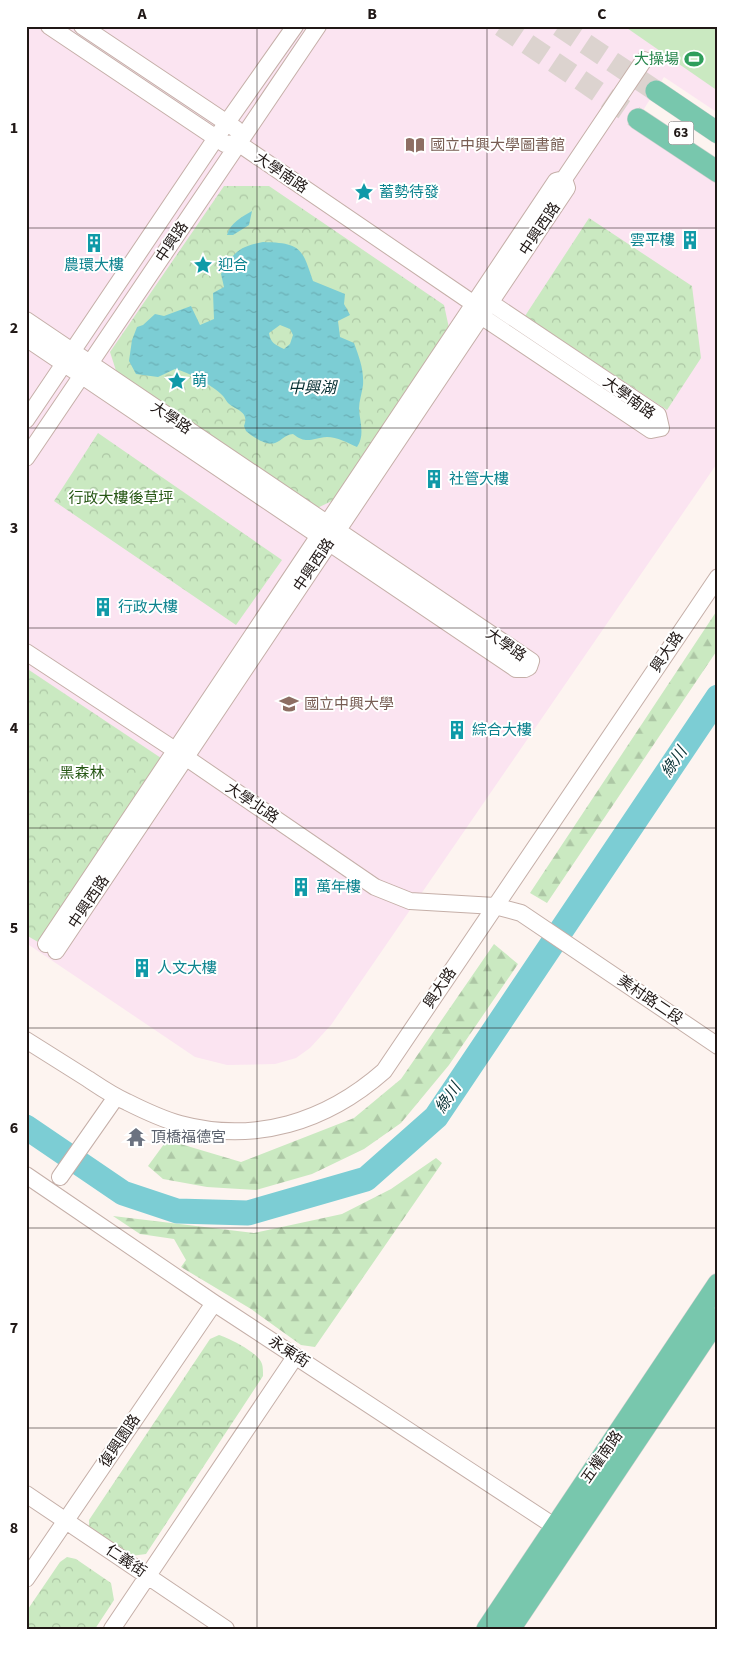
<svg xmlns="http://www.w3.org/2000/svg" width="744" height="1655" viewBox="0 0 744 1655" font-family="'Source Sans 3','Noto Sans TC',sans-serif">
	<style>
		.education { fill: #fbe4f1 }
		.grass { fill: #cae9c1 }
		.forest { fill: url(#forest-firs) }
		.park { fill: url(#park-crowns) }
		.water { fill: url(#water-ripples); fill-rule: evenodd }
		.lines { fill: none; stroke-linecap: round; stroke-linejoin: round }
		.river { stroke: #7ccdd4; stroke-width: 25 }
		.major-tunnel { stroke: #dcd3cf; stroke-width: 21; stroke-dasharray: 21 11; stroke-linecap: butt }
		.minor-casing { stroke: #c5afa8; stroke-width: 18 }
		.major-casing { stroke: #d2d1d0; stroke-width: 22 }
		.minor { stroke: #fff; stroke-width: 16 }
		.major { stroke: #78c7ad; stroke-width: 21 }
		.grid { fill: none; stroke: #201816; stroke-width: 1; stroke-opacity: 0.55 }
		.labels { text-anchor: middle; dominant-baseline: central; stroke-width: 4; stroke-linejoin: round; paint-order: stroke }
		.shield { fill: #fff; stroke: #635d5c; stroke-width: 1 }
		.shield-label { font-size: 14px; font-weight: bold; fill: #201816 }
		.leisure-label { font-size: 15px; fill: #27864d; stroke: #fff; text-anchor: end }
		.education-label { font-size: 15px; fill: #785e54; stroke: #fff; text-anchor: start }
		.street-label { font-size: 15px; fill: #201816; stroke: #fff }
		.culture-label { font-size: 15px; fill: #0d838f; stroke: #fff; text-anchor: start }
		.park-label { font-size: 15px; fill: #265714; stroke: #fff }
		.worship-label { font-size: 15px; fill: #5b616d; stroke: #fff; text-anchor: start }
		.water-label { font-size: 16px; font-style: italic; fill: #083134; stroke: #fff }
		.neatline { fill: none; stroke: #201816; stroke-width: 2 }
		.grid-label { font-size: 16px; text-anchor: middle; font-weight: bold; fill: #201816 }
	</style>
	<defs>
		<pattern id="forest-firs" width="22" height="20" patternUnits="userSpaceOnUse" patternTransform="scale(1.25)"><rect width="22" height="20" fill="#cae9c1"/><path d="M5 1l3.5 6h-7zM16 11l3.5 6h-7z" fill="#adc7a5"/></pattern>
		<pattern id="park-crowns" width="20" height="18" patternUnits="userSpaceOnUse" patternTransform="scale(1.25)"><rect width="20" height="18" fill="#cae9c1"/><path d="M2 6a3 3 0 1 1 6 0M12 15a3 3 0 1 1 6 0" fill="none" stroke="#adc7a5"/></pattern>
		<pattern id="water-ripples" width="26" height="14" patternUnits="userSpaceOnUse" patternTransform="scale(1.25)"><rect width="26" height="14" fill="#7ccdd4"/><path d="M2 4q2-2 4 0t4 0M15 11q2-2 4 0t4 0" fill="none" stroke="#6bafb5"/></pattern>
	</defs>
	<rect width="100%" height="100%" fill="#fdf4f0"/>
	<path class="education" d="M26,26H718V113L664,77L637,120L718,175V462L331,1025L310,1048L296,1058L275,1064L227,1065L195,1057L26,943Z"/>
	<path class="grass" d="M624,26H718V91Z"/>
	<path class="forest" d="M718,609V649L547,903L530,893Z
		M494,944L518,964L449,1065L401,1123L364,1149L312,1174L256,1190L207,1187L163,1179L148,1166L167,1140L241,1162L354,1118L401,1079Z
		M436,1158L442,1163L315,1347L301,1345L251,1309L181,1267L186,1260L174,1239L140,1234L113,1216L254,1233L342,1214L391,1189Z"/>
	<path class="park" d="M224,186H269L444,305L449,328L334,500L311,511L120,383L110,352Z
		M589,218L692,286L701,358L667,410L525,316Z
		M98,433L282,560L236,625L54,501Z
		M26,668L161,758L38,942L26,935Z
		M219,1335C229,1338 259,1353 262,1364C263,1367 263,1372 263,1376L146,1554L131,1556L89,1528V1520L210,1339Z
		M67,1557L76,1559L111,1583L114,1600L95,1629H26V1612L60,1562Z"/>
	<path class="water" d="M252,211L249,225L233,235H227C230,223 242,217 252,211Z
		M263,242C301,243 302,248 313,281L345,294L344,304L350,315L338,321L340,337L354,343C359,357 364,369 363,385C362,393 359,401 359,409C360,423 365,435 357,447C348,443 337,437 327,437C312,438 307,445 293,434C284,435 283,440 275,443C266,446 253,437 246,431L244,426C250,411 235,410 228,403C226,401 225,398 223,396C214,386 188,372 175,369L158,377L136,374L129,361L132,340L137,327L143,325L155,314L164,316L191,306L200,325L214,319L213,293L224,287L221,274C234,252 238,247 263,242ZM280,325L290,329L293,335L290,344L284,349C275,345 270,342 269,333Z"/>
	<g class="lines">
		<path class="river" d="M26,1127L123,1193L177,1211L248,1213L366,1179L436,1117L718,697"/>
		<path class="major-tunnel" d="M501,26L638,119
			M559,26L656,91"/>
		<g class="minor-casing">
			<path id="minor" d="M49,26L225,144L238,143L474,304L481,316L651,430L661,428L658,415L491,303L474,304
				M82,26L236,129
				M26,320L531,661L529,667L525,669H516L26,338
				M26,420L216,138L295,26
				M26,458L318,26
				M26,652L175,750L375,887L410,901L495,906L521,913L718,1046
				M46,944L556,181L564,179L644,60
				M56,951L567,188L564,179
				M26,1040C47,1053 67,1066 88,1079C100,1087 113,1096 127,1102C143,1110 162,1119 180,1124C255,1144 326,1122 384,1071L718,577
				M26,1175L214,1303L554,1526
				M60,1177L116,1097
				M26,1494L226,1629
				M26,1579L214,1303
				M112,1629L295,1357"/>
		</g>
		<g class="major-casing">
			<path id="major" d="M656,91L718,133
				M638,119L718,172
				M487,1629L718,1284
				M510,1629L718,1318"/>
		</g>
		<use href="#minor" class="minor"/>
		<use href="#major" class="major"/>
	</g>
	<path class="grid" d="M257,26V1629M487,26V1629M26,228H718M26,428H718M26,628H718M26,828H718M26,1028H718M26,1228H718M26,1428H718"/>
	<defs>
		<g id="stadium-bare" transform="scale(1.5)"><path d="M0-5a6.5 5 0 1 0 0 10a6.5 5 0 1 0 0-10ZM-3.5-1.8h7v3.6h-7Z" fill="#2e9e5b" stroke="#fff" stroke-width="2.5" paint-order="stroke"/></g>
		<g id="library-bare" transform="scale(1.5)"><path d="M-6-4Q-3-5.5-.7-3.5V5Q-3 3-6 4ZM6-4Q3-5.5 .7-3.5V5Q3 3 6 4Z" fill="#8d6e63" stroke="#fff" stroke-width="2.5" paint-order="stroke"/></g>
		<g id="sight-bare" transform="scale(1.5)"><path d="M0-6L1.8-2.2L6-1.7L2.9 1.2L3.7 5.4L0 3.3L-3.7 5.4L-2.9 1.2L-6-1.7L-1.8-2.2Z" fill="#0f9aa8" stroke="#fff" stroke-width="2.5" paint-order="stroke"/></g>
		<g id="building-bare" transform="scale(1.5)"><path d="M-4-6H4V6H1V3H-1V6H-4ZM-2.5-4.3h1.7v1.8h-1.7ZM.8-4.3h1.7v1.8H.8ZM-2.5-1h1.7V.8h-1.7ZM.8-1h1.7V.8H.8Z" fill="#0f9aa8" stroke="#fff" stroke-width="2.5" paint-order="stroke"/></g>
		<g id="university-bare" transform="scale(1.5)"><path d="M0-5L7-2L0 1L-7-2ZM-4 1L0 2.5L4 1V4Q0 6-4 4Z" fill="#8d6e63" stroke="#fff" stroke-width="2.5" paint-order="stroke"/></g>
		<g id="temple-bare" transform="scale(1.5)"><path d="M0-6L5-2H3V0L6.5 2.5H4V6H1.5V3h-3V6H-4V2.5H-6.5L-3 0V-2H-5Z" fill="#6b7280" stroke="#fff" stroke-width="2.5" paint-order="stroke"/></g>
	</defs>
	<g fill-rule="evenodd">
		<use href="#stadium-bare" x="694" y="59"/>
		<use href="#library-bare" x="415" y="145"/>
		<use href="#sight-bare" x="364" y="192"/>
		<use href="#building-bare" x="690" y="240"/>
		<use href="#building-bare" x="94" y="243"/>
		<use href="#sight-bare" x="203" y="265"/>
		<use href="#sight-bare" x="177" y="381"/>
		<use href="#building-bare" x="434" y="479"/>
		<use href="#building-bare" x="103" y="607"/>
		<use href="#university-bare" x="289" y="704"/>
		<use href="#building-bare" x="457" y="730"/>
		<use href="#building-bare" x="301" y="887"/>
		<use href="#building-bare" x="142" y="968"/>
		<use href="#temple-bare" x="136" y="1137"/>
	</g>
	<g class="labels">
		<rect class="shield" x="668.5" y="121.5" width="25" height="23" rx="4"/>
		<g class="shield-label">
			<text x="681" y="133">63</text>
		</g>
		<g class="leisure-label">
			<text x="679" y="59">大操場</text>
		</g>
		<g class="education-label">
			<text x="430" y="145">國立中興大學圖書館</text>
			<text x="304" y="704">國立中興大學</text>
		</g>
		<g class="street-label">
			<text transform="translate(281 173) rotate(34)">大學南路</text>
			<text transform="translate(540 229) rotate(-56)">中興西路</text>
			<text transform="translate(172 242) rotate(-56)">中興路</text>
			<text transform="translate(629 398) rotate(36)">大學南路</text>
			<text transform="translate(171 418) rotate(34)">大學路</text>
			<text transform="translate(314 565) rotate(-56)">中興西路</text>
			<text transform="translate(506 645) rotate(35)">大學路</text>
			<text transform="translate(667 652) rotate(-56)">興大路</text>
			<text transform="translate(252 803) rotate(34)">大學北路</text>
			<text transform="translate(89 902) rotate(-56)">中興西路</text>
			<text transform="translate(440 988) rotate(-56)">興大路</text>
			<text transform="translate(650 1000) rotate(34)">美村路二段</text>
			<text transform="translate(289 1352) rotate(33)">永東街</text>
			<text transform="translate(120 1441) rotate(-56)">復興園路</text>
			<text transform="translate(602 1457) rotate(-55)">五權南路</text>
			<text transform="translate(126 1561) rotate(34)">仁義街</text>
		</g>
		<g class="culture-label">
			<text x="379" y="192">蓄勢待發</text>
			<text x="675" y="240" text-anchor="end">雲平樓</text>
			<text x="94" y="265" text-anchor="middle">農環大樓</text>
			<text x="218" y="265">迎合</text>
			<text x="192" y="381">萌</text>
			<text x="449" y="479">社管大樓</text>
			<text x="118" y="607">行政大樓</text>
			<text x="472" y="730">綜合大樓</text>
			<text x="316" y="887">萬年樓</text>
			<text x="157" y="968">人文大樓</text>
		</g>
		<g class="park-label">
			<text x="121" y="498">行政大樓後草坪</text>
			<text x="82" y="773">黑森林</text>
		</g>
		<g class="worship-label">
			<text x="151" y="1137">頂橋福德宮</text>
		</g>
		<g class="water-label">
			<text x="312" y="388">中興湖</text>
			<text transform="translate(674 762) rotate(-56)">綠川</text>
			<text transform="translate(448 1098) rotate(-56)">綠川</text>
		</g>
	</g>
	<rect width="744" height="1655" fill="none" stroke="#ffffff" stroke-width="55"/>
	<rect x="28" y="28" width="688" height="1600" class="neatline"/>
	<g class="grid-label">
		<text x="142" y="19">A</text>
		<text x="372" y="19">B</text>
		<text x="602" y="19">C</text>
		<text x="14" y="133">1</text>
		<text x="14" y="333">2</text>
		<text x="14" y="533">3</text>
		<text x="14" y="733">4</text>
		<text x="14" y="933">5</text>
		<text x="14" y="1133">6</text>
		<text x="14" y="1333">7</text>
		<text x="14" y="1533">8</text>
	</g>
</svg>
